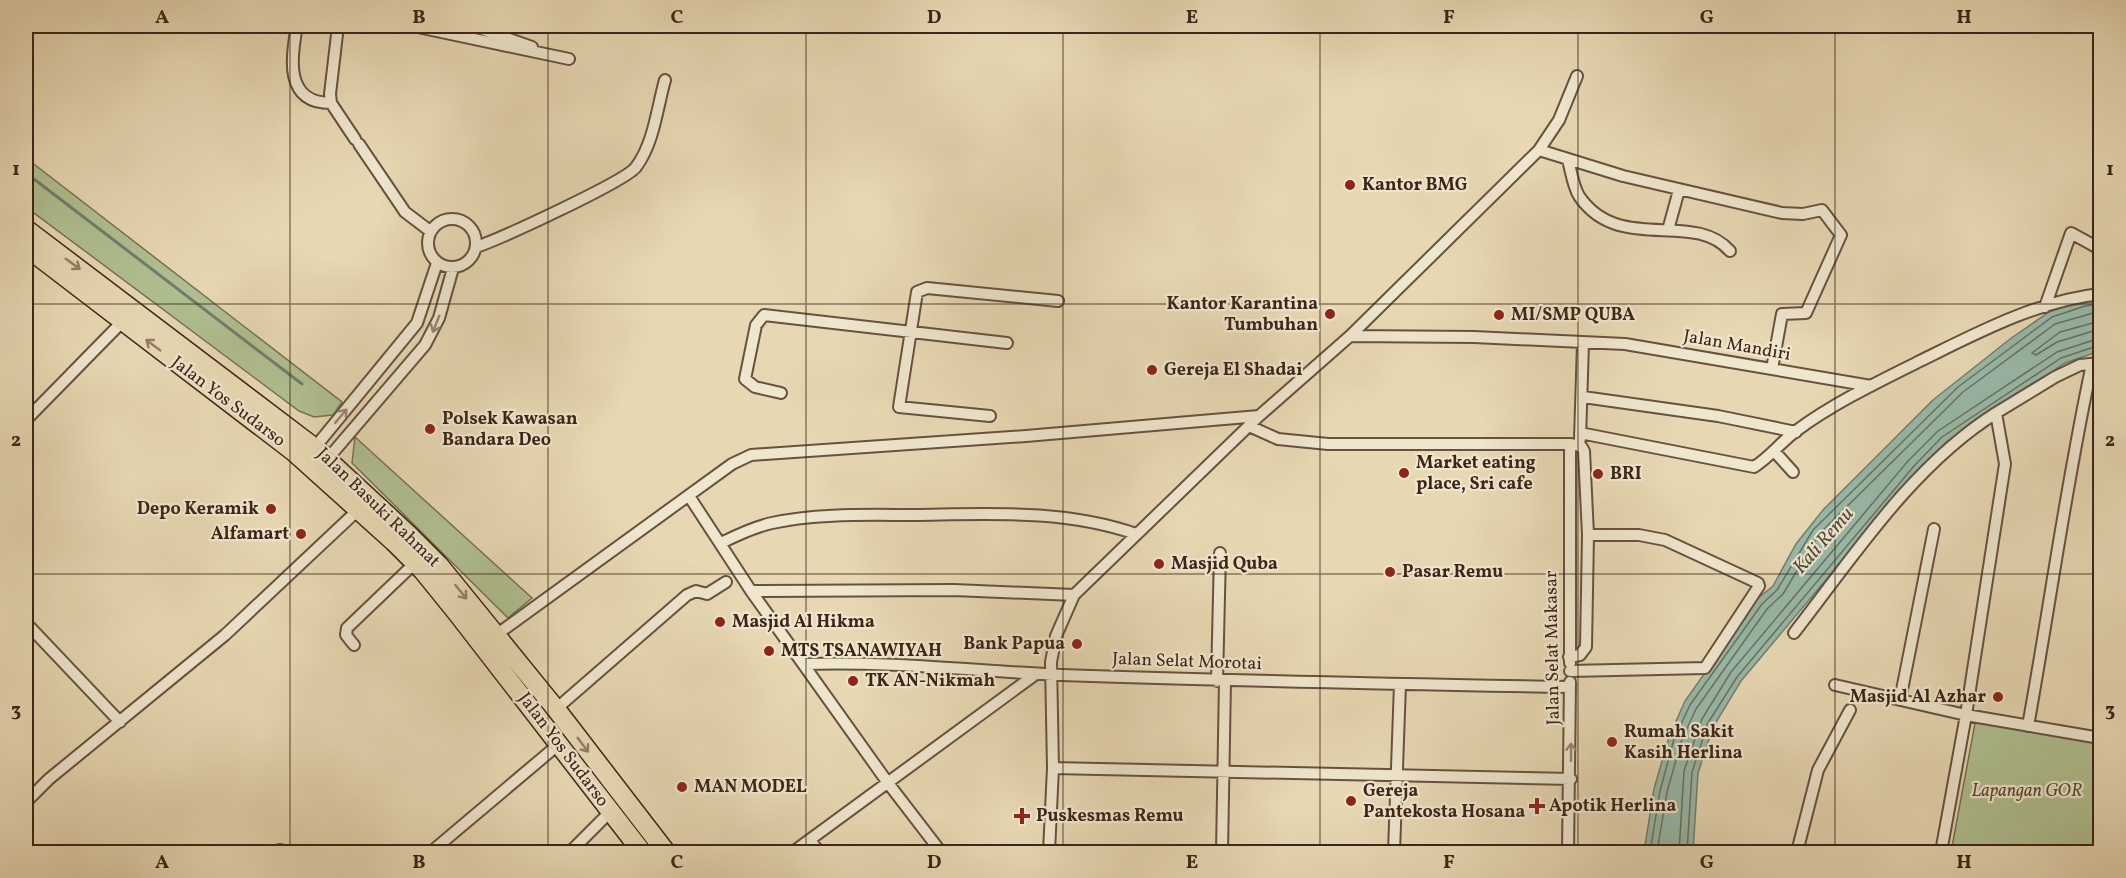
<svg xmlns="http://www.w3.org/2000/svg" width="2126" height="878" viewBox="0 0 2126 878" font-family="Vollkorn,serif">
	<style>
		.green { fill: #b0c091; stroke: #767254; stroke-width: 1.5 }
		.water { fill: #97baa9; stroke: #737e6f; stroke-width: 1.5 }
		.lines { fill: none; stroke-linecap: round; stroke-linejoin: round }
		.shore { stroke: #6a7060; stroke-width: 1.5 }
		.stream { stroke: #737e6f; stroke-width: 3 }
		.minor-casing { stroke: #67523f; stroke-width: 14 }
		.trunk-casing { stroke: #3c2518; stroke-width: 21 }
		.minor { stroke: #efe6ce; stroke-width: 10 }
		.trunk { stroke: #e7d8b3; stroke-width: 18 }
		.oneway { stroke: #927e66 }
		.oneway2 { stroke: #968673 }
		.grid { fill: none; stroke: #3c2518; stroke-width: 1.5; stroke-opacity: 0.55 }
		.poi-dot { fill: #8f2418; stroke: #efe6ce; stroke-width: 2 }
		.labels { text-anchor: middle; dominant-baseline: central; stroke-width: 4.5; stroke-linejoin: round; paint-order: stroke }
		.poi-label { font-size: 18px; font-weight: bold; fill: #3c2518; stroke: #efe6ce; text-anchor: start }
		.street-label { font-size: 18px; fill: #3c2518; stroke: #efe6ce }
		.park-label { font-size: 18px; font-style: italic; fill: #594c36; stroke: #efe6ce }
		.water-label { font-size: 20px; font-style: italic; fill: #534a3c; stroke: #efe6ce }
		.neatline { fill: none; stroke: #3c2518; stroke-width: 2 }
		.grid-label { font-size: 20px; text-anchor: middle; font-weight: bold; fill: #3c2518 }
	</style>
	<rect width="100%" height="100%" fill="#e7d8b3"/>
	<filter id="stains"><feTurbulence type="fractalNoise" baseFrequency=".00333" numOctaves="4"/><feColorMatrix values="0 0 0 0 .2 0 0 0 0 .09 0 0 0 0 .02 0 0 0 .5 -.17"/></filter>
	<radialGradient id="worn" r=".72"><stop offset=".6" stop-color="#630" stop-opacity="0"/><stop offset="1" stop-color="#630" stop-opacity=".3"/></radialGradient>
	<path class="green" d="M26,158L342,402L333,415L314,417L299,411L26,207Z
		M355,437L532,598L508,618L352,463Z
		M1976,718L2100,744V852H1951Z"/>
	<path class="water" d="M2100,298V351L2065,363L1946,442L1918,470L1741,681L1713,727L1698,773L1693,852H1644L1654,789L1669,737L1685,701L1757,599L1773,586L1796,544L1823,510L1933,400L2010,339L2049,312L2084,300Z"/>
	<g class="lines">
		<path class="shore" d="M2100,321L2060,332L2032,353L2036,355L2057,342L2100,329
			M1650,852L1660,791L1674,739L1690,705L1762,604L1777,590L1813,530L1958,387L2052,317L2085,306L2100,304
			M1657,852L1667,792L1681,742L1696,709L1767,609L1783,594L1819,534L1963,392L2055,324L2100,311
			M1679,852L1684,771L1702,719L1731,672L1908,461L1938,431L2057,352L2100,338
			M1687,852L1692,772L1708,723L1737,677L1914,466L1942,437L2061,358L2100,345"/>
		<path class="stream" d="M26,173L302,384"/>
		<g class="minor-casing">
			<path id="minor" d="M297,26C291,57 284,103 331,103
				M338,26L330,94L331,103L355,139
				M413,26L569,59
				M473,26L532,47
				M359,144L405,212L430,231
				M1539,150L1623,176L1782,213L1803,214L1822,210L1841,235L1806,313L1782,314L1772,369
				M1568,160C1571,171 1573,186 1579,196C1619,255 1693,209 1730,251
				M428 243a24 24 0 1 1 48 0a24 24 0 1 1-48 0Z
				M1668,230L1679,190
				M476,247C500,239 626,181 636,167C654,143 657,108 665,80
				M2045,307L2071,233L2100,249
				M1350,336L1474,337L1625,344L1871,386
				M781,393L755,387L745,379L756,325L764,315L1007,343
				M1583,397L1718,416L1796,432
				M990,416L899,407L917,292L927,288L1058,301
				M26,420L122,322
				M1249,426L1278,439L1328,444H1570L1581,446L1584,451L1588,535L1586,647L1580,655L1569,657
				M1580,433L1754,467C1770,457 1781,442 1796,431C1834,403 1878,382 1920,361C1977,333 2037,301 2100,294
				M1580,439L1583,343
				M312,451L417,323L437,263
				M1774,451L1793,472
				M325,462L425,345L439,318L453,268
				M689,496L751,591L888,783L941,852
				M721,543C737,535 754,527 772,523C817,513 868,515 914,515C989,514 1064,509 1136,534
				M751,591L954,590L1074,595
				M28,625L120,722
				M1794,633C1854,556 1912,466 1996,413
				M496,635L732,464L751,455L1026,436L1259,416
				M354,645L346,635L347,628L415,563
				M1570,663V444
				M804,664C890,661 976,671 1062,675C1232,681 1401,684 1570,687
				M1570,671L1705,668L1759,586L1758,583L1665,540L1639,535H1588
				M1217,681L1220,553
				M1835,685L1966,715L2100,738
				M1900,700L1934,529
				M556,709L687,595L696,591L707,594L726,582
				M2028,726C2050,605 2066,484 2092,364
				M1053,768L1571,779
				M26,802L49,779L225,635L358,510
				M810,840L819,852
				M272,852L280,850L287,852
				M431,852L559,744
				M570,852L610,812
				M793,852L1036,674
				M1049,852L1053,768L1051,662L1056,636L1074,595L1259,416L1350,336L1539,150L1559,120L1577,76
				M1222,852L1225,681
				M1394,852L1400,684
				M1568,852L1570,682
				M1797,852L1818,770L1850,710
				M1941,852L1966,715L2005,464L1996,413L2055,377L2080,365L2100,363"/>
		</g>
		<g class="trunk-casing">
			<path id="trunk" d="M26,229L315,448L408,534L439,565L556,709L666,852
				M26,247L294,452L394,542L423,571L457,613L642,852"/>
		</g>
		<use href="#minor" class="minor"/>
		<use href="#trunk" class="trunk"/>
	</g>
	<defs><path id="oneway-shaft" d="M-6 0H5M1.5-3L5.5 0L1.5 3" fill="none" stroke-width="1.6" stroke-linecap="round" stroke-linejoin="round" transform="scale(1.5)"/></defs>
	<g class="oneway">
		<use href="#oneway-shaft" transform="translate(73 264) rotate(36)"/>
		<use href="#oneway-shaft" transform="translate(153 345) rotate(-143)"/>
		<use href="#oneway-shaft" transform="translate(461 592) rotate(51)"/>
		<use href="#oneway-shaft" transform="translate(583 745) rotate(53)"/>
	</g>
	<g class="oneway2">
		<use href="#oneway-shaft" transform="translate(436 324) rotate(112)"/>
		<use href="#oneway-shaft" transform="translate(341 416) rotate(-50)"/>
		<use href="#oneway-shaft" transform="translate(1571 752) rotate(-90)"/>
	</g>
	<path class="grid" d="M290,26V852M548,26V852M806,26V852M1063,26V852M1320,26V852M1578,26V852M1835,26V852M26,304H2100M26,574H2100"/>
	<g class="poi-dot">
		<circle cx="1350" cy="185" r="6"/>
		<circle cx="1330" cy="314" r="6"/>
		<circle cx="1499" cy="315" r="6"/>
		<circle cx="1152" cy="370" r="6"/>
		<circle cx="430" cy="429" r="6"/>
		<circle cx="1404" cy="473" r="6"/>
		<circle cx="1598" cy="474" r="6"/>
		<circle cx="271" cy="509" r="6"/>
		<circle cx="301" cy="534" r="6"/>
		<circle cx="1159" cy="564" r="6"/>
		<circle cx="1390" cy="572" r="6"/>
		<circle cx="720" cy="622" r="6"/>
		<circle cx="1077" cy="644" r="6"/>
		<circle cx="769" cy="651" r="6"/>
		<circle cx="853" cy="681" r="6"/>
		<circle cx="1998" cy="697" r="6"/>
		<circle cx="1612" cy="742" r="6"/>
		<circle cx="682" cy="787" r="6"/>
		<circle cx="1351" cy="801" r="6"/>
		<path d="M1534 797h6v6h6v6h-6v6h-6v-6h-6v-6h6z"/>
		<path d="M1019 807h6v6h6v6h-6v6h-6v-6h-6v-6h6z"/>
	</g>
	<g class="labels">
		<g class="poi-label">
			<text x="1362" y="185">Kantor BMG</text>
			<text x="1318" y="304" text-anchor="end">Kantor Karantina<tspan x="1318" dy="21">Tumbuhan</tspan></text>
			<text x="1511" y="315">MI/SMP QUBA</text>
			<text x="1164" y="370">Gereja El Shadai</text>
			<text x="442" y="419">Polsek Kawasan<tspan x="442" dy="21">Bandara Deo</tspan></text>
			<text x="1416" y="463">Market eating<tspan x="1416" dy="21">place, Sri cafe</tspan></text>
			<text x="1610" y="474">BRI</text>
			<text x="259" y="509" text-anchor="end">Depo Keramik</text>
			<text x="289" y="534" text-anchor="end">Alfamart</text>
			<text x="1171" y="564">Masjid Quba</text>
			<text x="1402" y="572">Pasar Remu</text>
			<text x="732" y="622">Masjid Al Hikma</text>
			<text x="1065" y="644" text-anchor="end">Bank Papua</text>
			<text x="781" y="651">MTS TSANAWIYAH</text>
			<text x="865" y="681">TK AN-Nikmah</text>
			<text x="1986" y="697" text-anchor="end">Masjid Al Azhar</text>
			<text x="1624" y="732">Rumah Sakit<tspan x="1624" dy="21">Kasih Herlina</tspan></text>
			<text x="694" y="787">MAN MODEL</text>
			<text x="1363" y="791">Gereja<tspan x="1363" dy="21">Pantekosta Hosana</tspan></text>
			<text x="1549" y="806">Apotik Herlina</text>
			<text x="1036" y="816">Puskesmas Remu</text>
		</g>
		<g class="street-label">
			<text transform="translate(1737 346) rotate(10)">Jalan Mandiri</text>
			<text transform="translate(228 402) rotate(37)">Jalan Yos Sudarso</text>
			<text transform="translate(378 508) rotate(44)">Jalan Basuki Rahmat</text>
			<text transform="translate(1553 648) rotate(-91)">Jalan Selat Makasar</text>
			<text transform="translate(1187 662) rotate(2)">Jalan Selat Morotai</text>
			<text transform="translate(563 750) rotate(53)">Jalan Yos Sudarso</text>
		</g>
		<g class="park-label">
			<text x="2027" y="791">Lapangan GOR</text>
		</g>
		<g class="water-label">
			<text transform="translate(1824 541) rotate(-49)">Kali Remu</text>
		</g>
	</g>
	<rect width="2126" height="878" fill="none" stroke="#e7d8b3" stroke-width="66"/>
	<rect x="33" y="33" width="2060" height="812" class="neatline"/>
	<g class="grid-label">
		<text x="162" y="23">A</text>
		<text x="419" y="23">B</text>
		<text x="677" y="23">C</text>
		<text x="934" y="23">D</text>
		<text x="1192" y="23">E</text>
		<text x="1449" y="23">F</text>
		<text x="1707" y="23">G</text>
		<text x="1964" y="23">H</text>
		<text x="16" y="175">1</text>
		<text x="2110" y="175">1</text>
		<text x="16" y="446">2</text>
		<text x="2110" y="446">2</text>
		<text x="16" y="716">3</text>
		<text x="2110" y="716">3</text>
		<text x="162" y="868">A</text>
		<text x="419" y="868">B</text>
		<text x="677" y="868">C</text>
		<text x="934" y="868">D</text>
		<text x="1192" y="868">E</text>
		<text x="1449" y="868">F</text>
		<text x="1707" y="868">G</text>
		<text x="1964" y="868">H</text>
	</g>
	<rect width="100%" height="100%" filter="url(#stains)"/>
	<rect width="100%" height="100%" fill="url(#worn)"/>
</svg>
